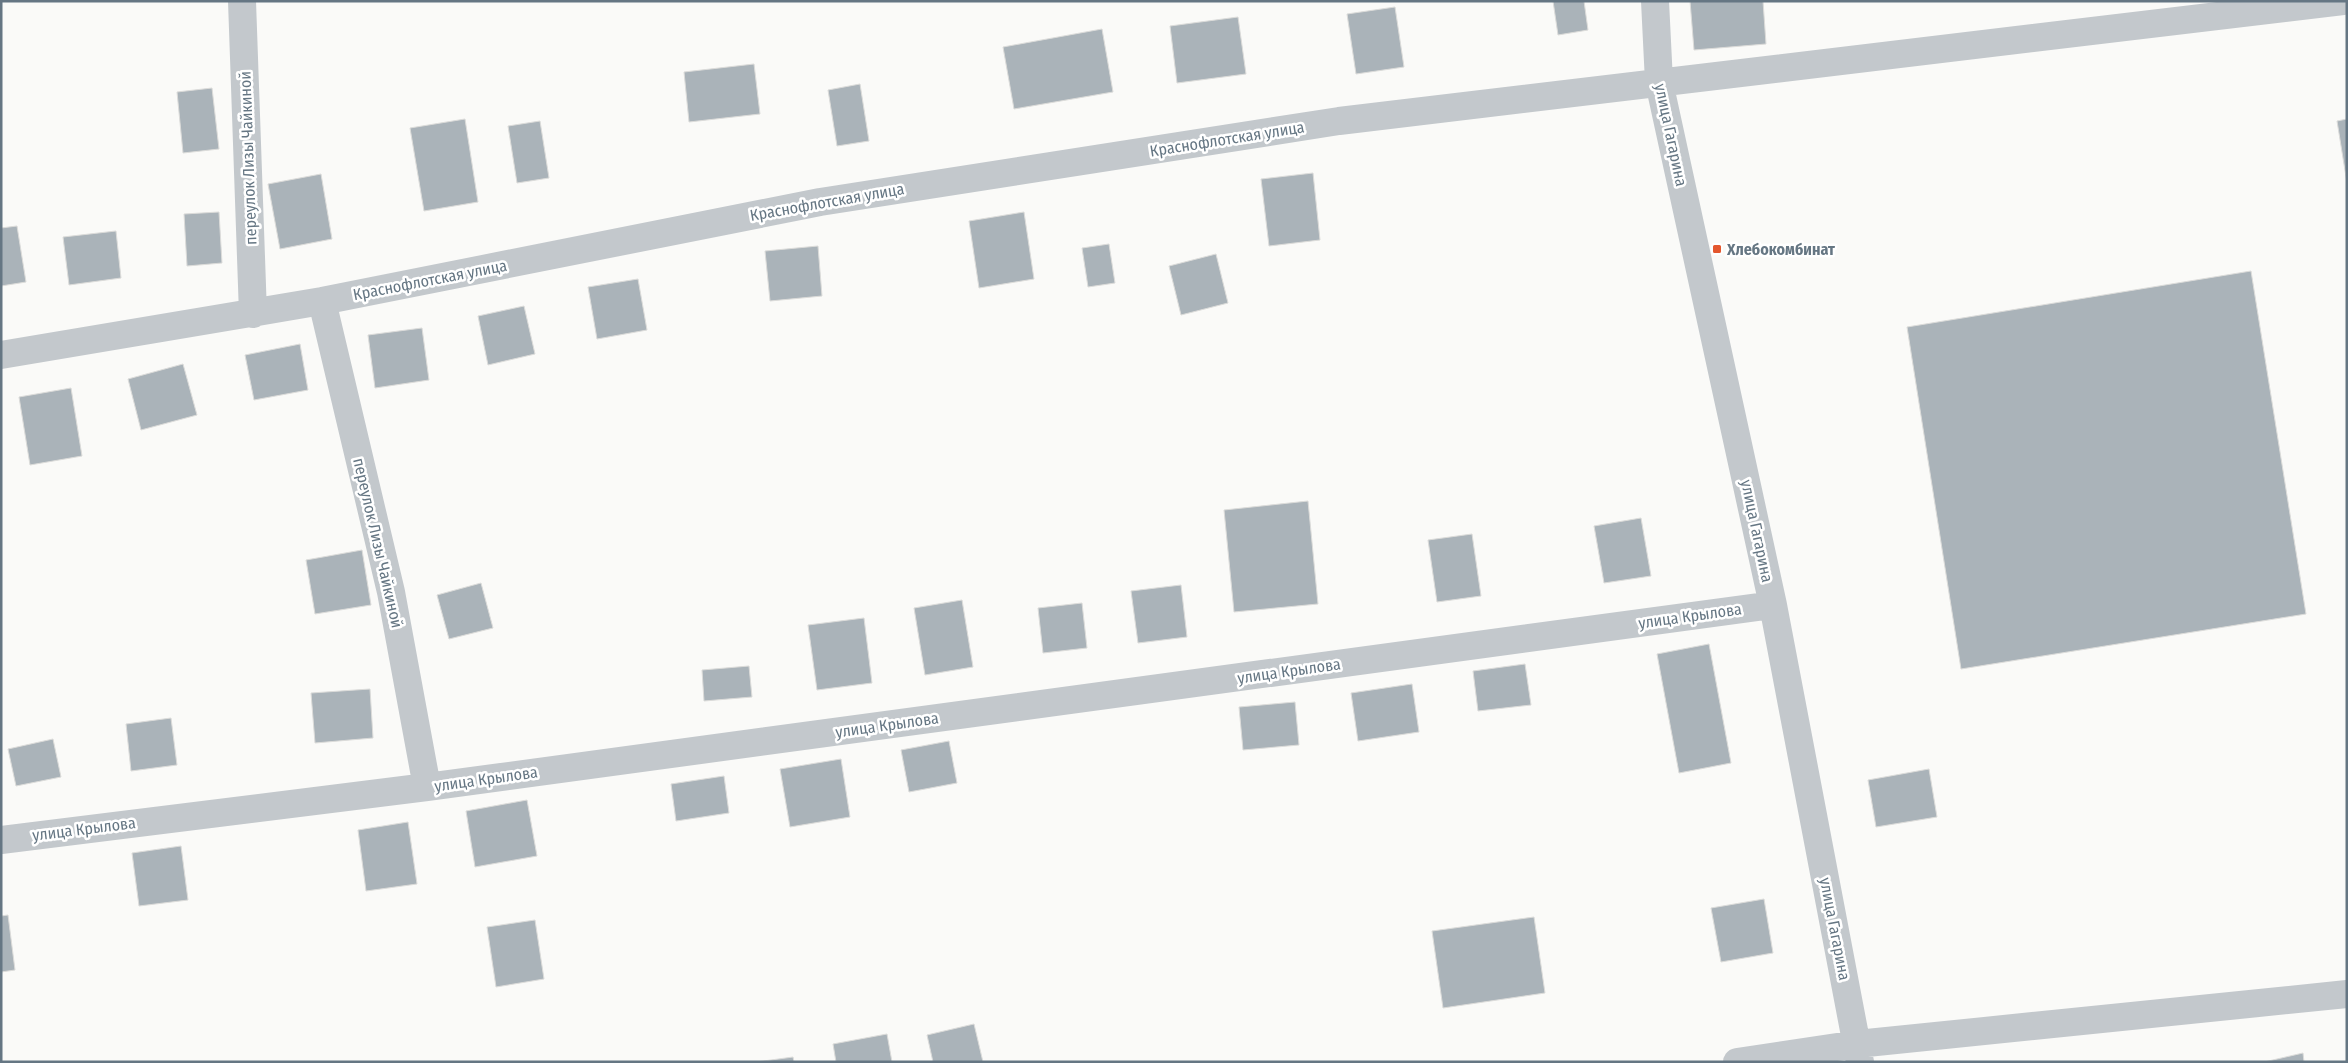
<svg xmlns="http://www.w3.org/2000/svg" width="2348" height="1063" viewBox="0 0 2348 1063" font-family="'Fira Sans Condensed',sans-serif">
	<style>
		.building { fill: #aab3b9; stroke: #dcdcda }
		.lines { fill: none; stroke-linecap: round; stroke-linejoin: round }
		.minor { stroke: #c3c8cc; stroke-width: 28 }
		.poi-dot { fill: #e4572e; stroke: #fff; stroke-width: 2 }
		.labels { text-anchor: middle; dominant-baseline: central; stroke-width: 5; stroke-linejoin: round; paint-order: stroke }
		.street-label { font-size: 16px; fill: #657683; stroke: #fff }
		.poi-label { font-size: 16px; font-weight: bold; fill: #657683; stroke: #fff; text-anchor: start }
	</style>
	<rect width="100%" height="100%" fill="#fafaf8"/>
	<path class="building" d="M1553,1H1584L1588,30L1558,35Z
		M1690,1H1763L1766,44L1694,50Z
		M1395,7L1404,67L1356,74L1347,14Z
		M1238,17L1246,74L1177,83L1170,26Z
		M1102,29L1113,92L1014,109L1003,47Z
		M754,64L760,114L689,122L684,72Z
		M860,84L869,141L837,146L828,90Z
		M212,88L219,149L183,153L177,92Z
		M465,119L478,202L424,211L410,128Z
		M2347,119V183L2337,121Z
		M540,121L549,178L517,183L508,126Z
		M1313,173L1320,240L1269,246L1261,179Z
		M321,174L332,239L280,249L268,184Z
		M219,212L222,263L187,266L184,214Z
		M1024,212L1034,279L979,288L969,221Z
		M17,226L26,282L1,286V228Z
		M116,231L121,278L69,285L63,237Z
		M1109,244L1115,283L1088,287L1082,248Z
		M818,246L822,296L770,301L765,251Z
		M1216,254L1228,303L1181,315L1169,266Z
		M2251,271L2306,614L1961,669L1907,327Z
		M638,279L647,330L597,339L588,287Z
		M524,306L535,354L488,365L478,316Z
		M422,328L429,380L375,388L368,335Z
		M300,344L308,390L254,400L245,355Z
		M183,364L197,415L141,430L128,379Z
		M71,388L82,456L30,465L19,397Z
		M1308,501L1318,604L1234,612L1224,510Z
		M1641,518L1651,576L1604,583L1594,526Z
		M1472,534L1481,596L1437,602L1428,540Z
		M362,550L371,605L315,614L306,560Z
		M481,583L493,628L449,639L437,595Z
		M1181,585L1187,637L1138,643L1131,591Z
		M962,600L973,667L925,675L914,608Z
		M1082,603L1087,648L1043,653L1038,608Z
		M864,618L872,683L817,690L808,625Z
		M1709,644L1731,763L1679,773L1657,654Z
		M1525,664L1531,705L1478,711L1473,671Z
		M749,666L752,697L704,701L702,670Z
		M1412,684L1419,732L1358,741L1351,693Z
		M370,689L373,738L315,743L311,693Z
		M1295,702L1299,745L1243,750L1239,707Z
		M171,718L177,765L131,771L126,724Z
		M53,739L61,777L16,786L8,749Z
		M949,741L957,783L909,792L901,750Z
		M841,759L850,817L790,827L780,769Z
		M1929,769L1937,817L1876,827L1868,780Z
		M724,776L729,813L676,821L671,784Z
		M527,800L537,856L475,867L466,811Z
		M408,822L417,884L366,891L358,830Z
		M181,846L188,900L139,906L132,853Z
		M1764,899L1773,953L1721,962L1711,908Z
		M8,915L15,970L1,972V916Z
		M1534,917L1545,993L1443,1008L1432,931Z
		M535,920L544,979L496,987L487,927Z
		M974,1024L983,1062H933L927,1035Z
		M887,1034L892,1062H836L833,1044Z
		M2303,1053L2304,1062H2264Z
		M793,1057L794,1062H756Z"/>
	<g class="lines">
		<path class="minor" d="M242,1L253,314
			M1655,1L1659,82L1773,605L1860,1062
			M322,301L391,592L427,787
			M1,355L322,301L820,202L1339,121L2343,1
			M1,840L427,787L1773,605
			M1737,1062L1857,1044L2347,994"/>
	</g>
	<rect class="poi-dot" x="1712" y="244" width="10" height="10" rx="2.5"/>
	<g class="labels">
		<g class="street-label">
			<text transform="translate(1671 135) rotate(78)">улица Гагарина</text>
			<text transform="translate(1227 139) rotate(-9)">Краснофлотская улица</text>
			<text transform="translate(248 158) rotate(-92)">переулок Лизы Чайкиной</text>
			<text transform="translate(827 202) rotate(-10)">Краснофлотская улица</text>
			<text transform="translate(430 280) rotate(-11)">Краснофлотская улица</text>
			<text transform="translate(1757 531) rotate(78)">улица Гагарина</text>
			<text transform="translate(378 543) rotate(77)">переулок Лизы Чайкиной</text>
			<text transform="translate(1690 616) rotate(-8)">улица Крылова</text>
			<text transform="translate(1289 671) rotate(-8)">улица Крылова</text>
			<text transform="translate(887 725) rotate(-8)">улица Крылова</text>
			<text transform="translate(486 779) rotate(-8)">улица Крылова</text>
			<text transform="translate(84 829) rotate(-7)">улица Крылова</text>
			<text transform="translate(1835 929) rotate(79)">улица Гагарина</text>
		</g>
		<g class="poi-label">
			<text x="1727" y="249">Хлебокомбинат</text>
		</g>
	</g>
	<rect width="2348" height="1063" fill="none" stroke="#657683" stroke-width="5"/>
</svg>
